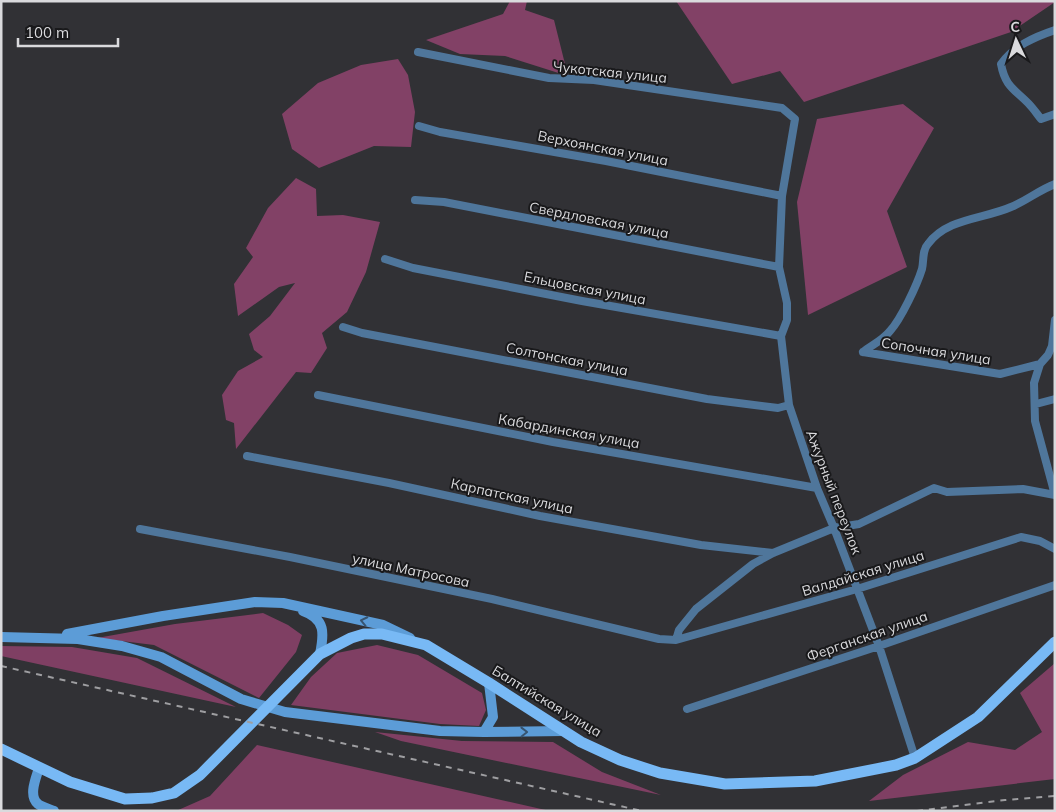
<svg xmlns="http://www.w3.org/2000/svg" width="1056" height="812" viewBox="0 0 1056 812" font-family="Mulish,sans-serif">
	<style>
		.green { fill: #7f3f63 }
		.forest { fill: #824166 }
		.lines { fill: none; stroke-linecap: round; stroke-linejoin: round }
		.street { stroke: #4f769b; stroke-width: 8 }
		.secondary { stroke: #5c9cd7; stroke-width: 10 }
		.primary { stroke: #78b9f5; stroke-width: 11 }
		.rail { stroke: #9e9ea1; stroke-width: 2; stroke-dasharray: 6 6; stroke-linecap: butt }
		.oneway { stroke: #375470 }
		.labels { text-anchor: middle; dominant-baseline: central; stroke-width: 4; stroke-linejoin: round; paint-order: stroke }
		.street-label { font-size: 14px; fill: #dadadd; stroke: #19191b }
	</style>
	<rect width="100%" height="100%" fill="#313135"/>
	<path class="green" d="M263,613L288,625L302,635L296,652L259,698L154,645L97,638L175,624Z
		M377,645L418,655L482,693L486,710L479,726L440,724L291,705L311,677L337,653Z
		M1,646L72,647L137,658L236,707L1,656Z
		M1055,663V779L869,801L903,775L968,742L1015,750L1042,732L1020,693Z
		M375,732L462,741L553,742L602,772L661,795L401,741Z
		M257,745L550,811H176L210,796Z"/>
	<path class="forest" d="M510,1H527L525,10L554,20L568,76L505,56L460,54L426,40L503,14Z
		M676,1H1055V2L1011,32L804,102L780,71L732,84Z
		M398,59L408,75L415,112L411,147L374,146L319,168L292,149L282,114L318,83L361,65Z
		M903,104L934,128L887,211L907,267L808,315L797,202L817,119Z
		M296,178L316,189L317,216L343,215L380,222L366,272L347,312L322,333L327,348L311,373L296,372L236,449L234,423L226,420L222,395L238,371L263,357L254,350L249,334L270,316L295,283L279,287L238,316L234,284L253,257L246,248L268,208Z"/>
	<g class="lines">
		<path class="street" d="M1055,30C1034,37 1014,46 1001,64C1005,86 1014,89 1028,103C1033,108 1037,114 1041,119L1055,114
			M418,52L549,78L594,80L782,108L795,119L782,196L779,267L787,303V320L781,336L789,405L817,488L834,528L879,646L915,758
			M419,126L440,132L606,161L782,196
			M415,200L444,202L779,267
			M385,259L413,268L582,301L781,336
			M343,327L362,333L707,399L778,408L789,405
			M1052,346L1055,320
			M863,352C872,345 883,340 890,331C901,319 917,285 922,269C924,261 922,250 928,244C947,218 984,219 1011,207C1026,201 1039,190 1055,184
			M863,352L1000,374L1040,364L1048,355L1052,346H1055
			M1040,364L1034,383L1035,421L1055,495
			M318,395L553,442L817,488
			M1036,404L1055,399
			M247,456L389,483L540,516L701,545L773,553
			M140,529L290,557L492,599L659,639L676,640L857,589L1021,537L1040,541L1055,549
			M676,640L679,630L696,609L753,564L773,553L834,528L859,524L934,488L947,492L1023,489L1055,495
			M687,709L879,646L1055,585"/>
		<path class="secondary" d="M303,611C326,619 324,634 320,654
			M67,634L163,616L255,602L283,603L383,625L410,638
			M1,637L78,639L122,646L161,657L241,699L285,712L440,731L484,732L564,731
			M484,732L493,717L489,683
			M39,768C36,778 28,796 38,804C42,807 49,809 54,811"/>
		<path class="primary" d="M1,749L70,782L125,799L152,798L174,793L200,775L320,654L351,638L364,634H382L426,645L489,683L581,742L620,760L660,773L725,784L815,781L896,765L915,758L978,717L1055,642"/>
		<path class="rail" d="M1,666L642,811
			M917,811L1005,800L1055,796"/>
	</g>
	<defs><path id="oneway-chevron" d="M-2-3.5L2.5 0L-2 3.5" fill="none" stroke-width="1.6" stroke-linecap="round" stroke-linejoin="round" transform="scale(1.25)"/></defs>
	<g class="oneway">
		<use href="#oneway-chevron" transform="translate(364 621) rotate(-168)"/>
		<use href="#oneway-chevron" transform="translate(524 732) rotate(-1)"/>
	</g>
	<g class="labels">
		<g class="street-label">
			<text transform="translate(610 72) rotate(6)">Чукотская улица</text>
			<text transform="translate(603 148) rotate(11)">Верхоянская улица</text>
			<text transform="translate(599 220) rotate(11)">Свердловская улица</text>
			<text transform="translate(585 288) rotate(11)">Ельцовская улица</text>
			<text transform="translate(936 351) rotate(9)">Сопочная улица</text>
			<text transform="translate(567 359) rotate(11)">Солтонская улица</text>
			<text transform="translate(569 431) rotate(10)">Кабардинская улица</text>
			<text transform="translate(834 492) rotate(69)">Ажурный переулок</text>
			<text transform="translate(512 496) rotate(12)">Карпатская улица</text>
			<text transform="translate(411 570) rotate(12)">улица Матросова</text>
			<text transform="translate(863 573) rotate(-17)">Валдайская улица</text>
			<text transform="translate(867 636) rotate(-19)">Ферганская улица</text>
			<text transform="translate(547 701) rotate(31)">Балтийская улица</text>
		</g>
	</g>
	<rect width="1056" height="812" fill="none" stroke="#dadadd" stroke-width="5"/>
	<g transform="translate(1016 40) rotate(356)" stroke="#19191b" stroke-width="4" paint-order="stroke">
	<path d="M0-4L9 19L0 12L-9 19Z" fill="#dadadd"/>
	<text y="-8" font-size="14" font-weight="bold" text-anchor="middle" fill="#dadadd">С</text>
	</g>
	<path d="M18 38v8h100v-8" fill="none" stroke="#dadadd" stroke-width="2.5"/>
	<text x="25" y="38" font-size="15" fill="#dadadd" stroke="#19191b" stroke-width="4" paint-order="stroke">100 m</text>
</svg>
